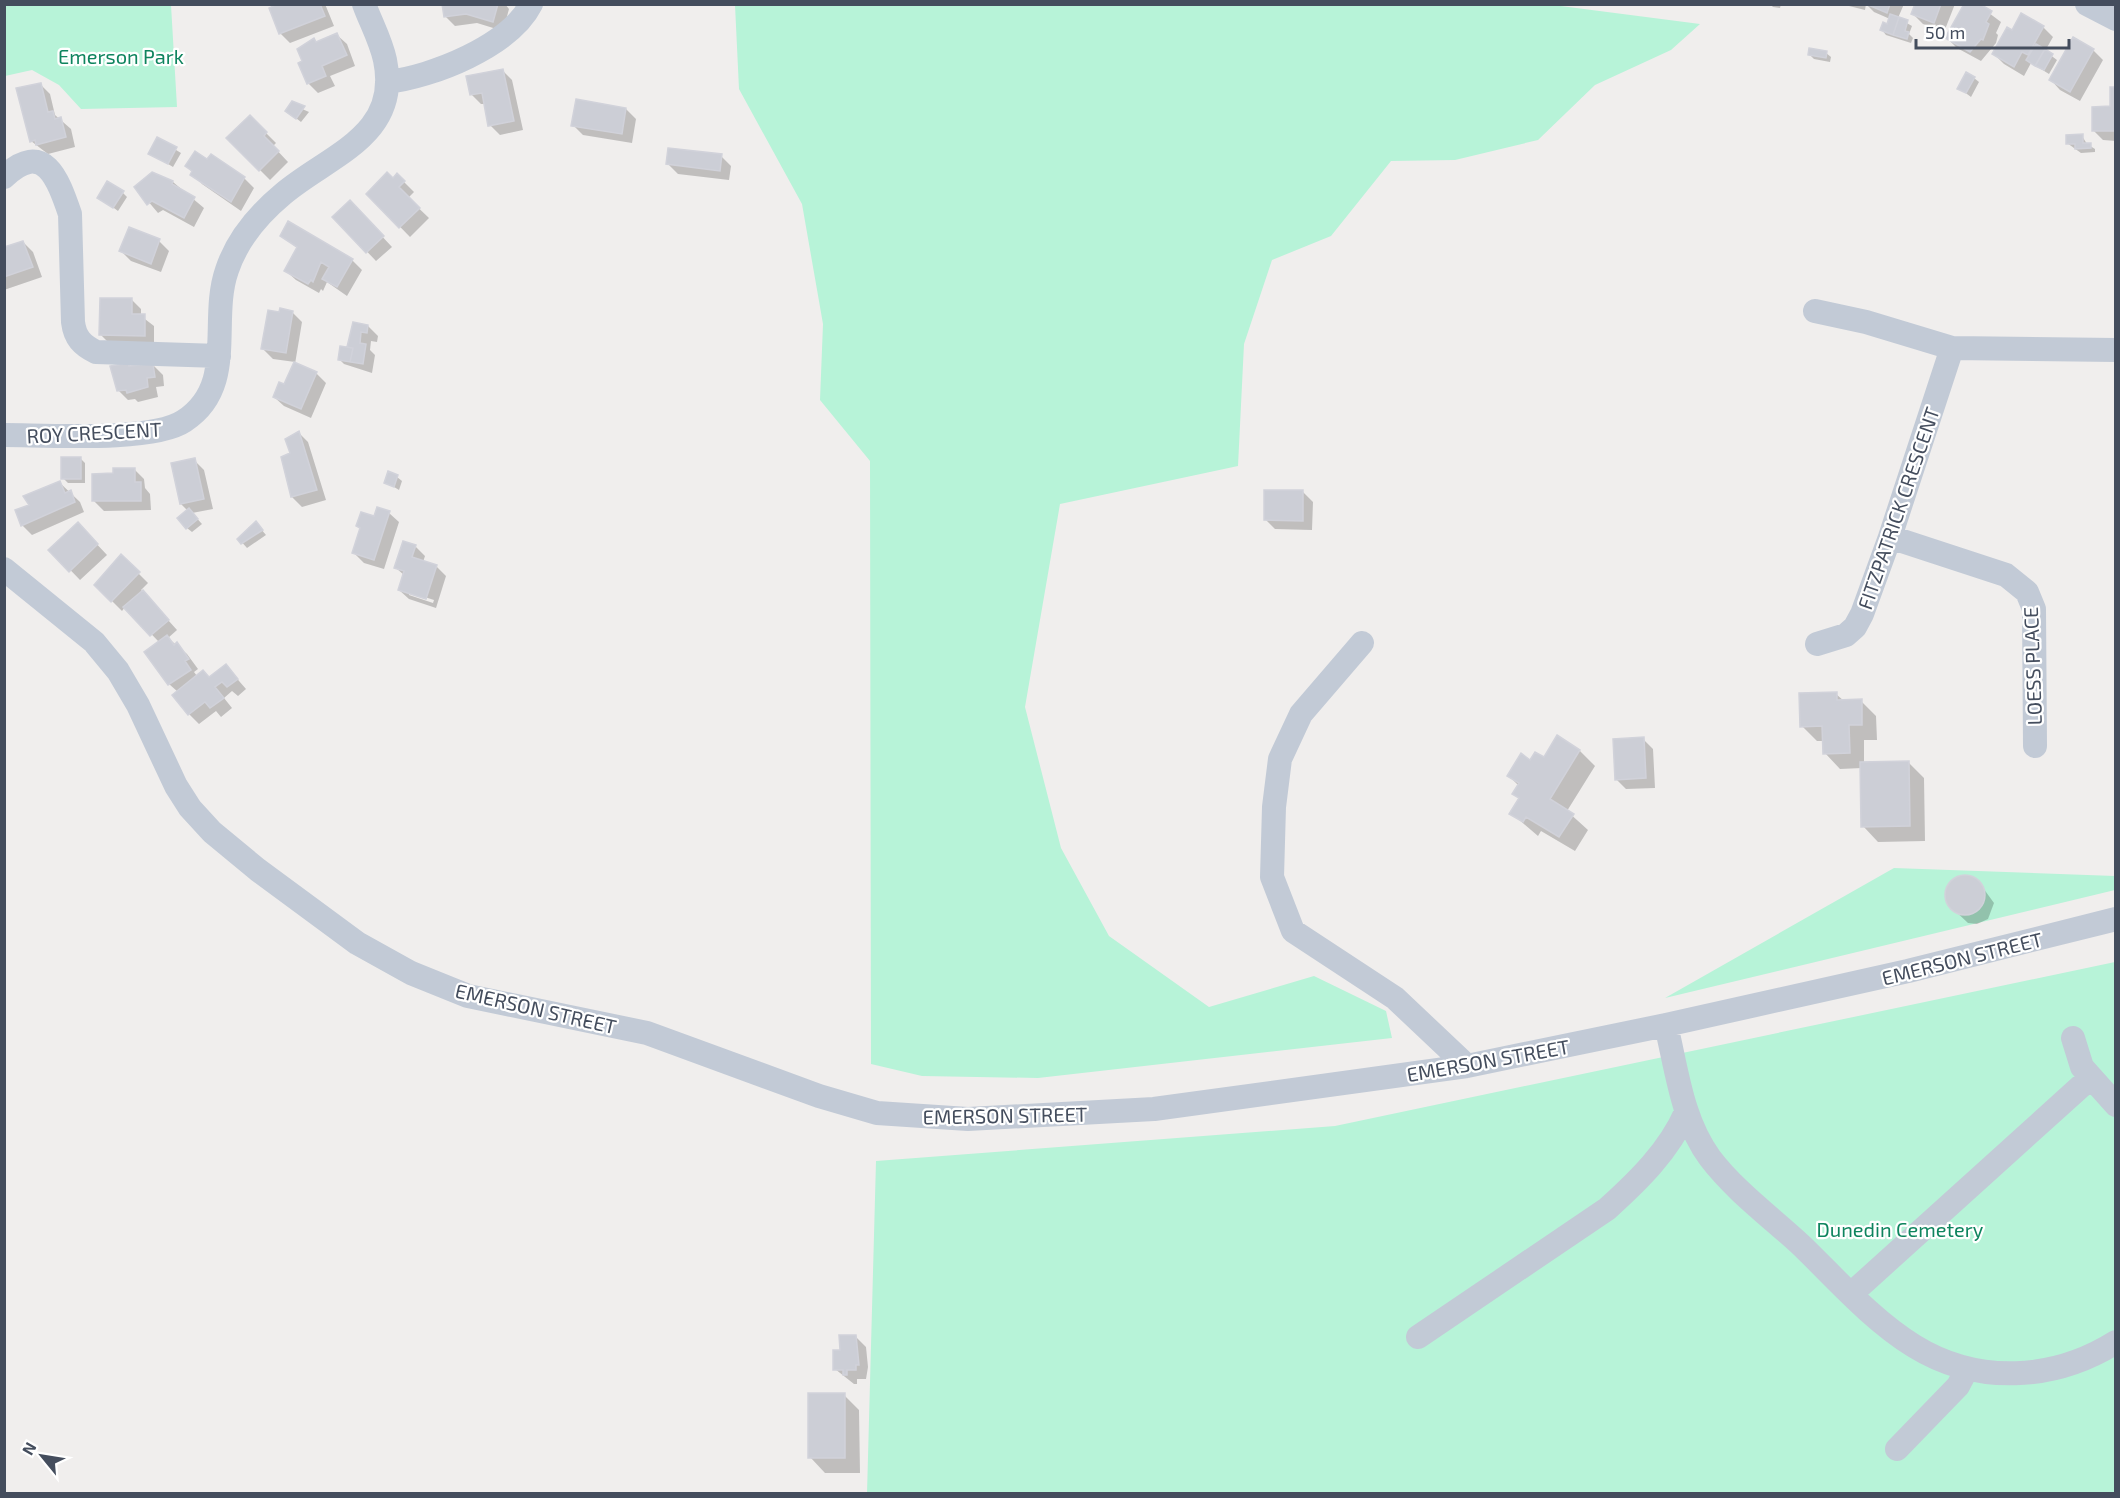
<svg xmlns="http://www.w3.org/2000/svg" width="2120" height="1498" viewBox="0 0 2120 1498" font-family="'Exo 2',sans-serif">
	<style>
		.green { fill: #b7f3d8 }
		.shadow { fill: #0003; fill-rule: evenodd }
		.building { fill: #ccced6; stroke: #d1d2da; stroke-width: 1.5 }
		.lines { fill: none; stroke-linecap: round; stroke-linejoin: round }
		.minor { stroke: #c2cad6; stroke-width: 24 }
		.labels { text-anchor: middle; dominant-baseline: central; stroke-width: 4.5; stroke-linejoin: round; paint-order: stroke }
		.park-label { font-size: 20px; fill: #0e845e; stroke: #fff }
		.street-label { font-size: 20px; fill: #444d5d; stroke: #fff }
	</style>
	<rect width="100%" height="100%" fill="#f0eeed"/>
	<path class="green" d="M4,5H171L177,107L81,109L59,85L32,70L5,76Z
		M1553,5L1700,24L1671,50L1595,85L1538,140L1455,160L1391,161L1331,236L1272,260L1244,344L1238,466L1060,504L1025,707L1061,848L1109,936L1209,1007L1314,976L1386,1011L1392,1038L1038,1078L922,1076L871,1064L870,461L820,400L823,324L802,204L739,89L735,5Z
		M1894,868L2115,876V890L1665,998Z
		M2115,962V1493L867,1494L876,1161L1335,1126Z"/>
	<path class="shadow" d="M281,4H325L334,26L290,43L280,33Z
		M443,4H505L509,9L503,31L477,23L455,26L445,16Z
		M1770,4H1781L1780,8L1773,7Z
		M1841,4H1866L1865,10Z
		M1866,4H1904L1898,18L1912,26L1909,34L1913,38L1911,43L1886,35L1882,30L1888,26L1890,19L1874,12Z
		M1917,4H1955L1944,32L1923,24L1913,14Z
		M1977,4L2001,22L1996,33L1998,35L1996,43L1981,61L1957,48L1947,38Z
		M2043,27L2053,37L2045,51L2057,60L2049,74L2031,63L2024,76L2004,64L1994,54L2012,32Z
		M337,35L347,44L355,66L330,76L335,86L318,93L308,83L317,43Z
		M2093,50L2103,60L2080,101L2060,90L2051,80Z
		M1826,53L1831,57L1830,62L1814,59L1809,54Z
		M502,70L512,80L523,130L500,135L490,125L485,104H481L471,94Z
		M1974,78L1979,82L1971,97L1959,88Z
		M40,84L50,94L55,115L71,129L75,147L48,154L31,141Z
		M2116,89V141L2103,140L2093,130L2112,108Z
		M300,108L309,112L301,122L287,111Z
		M626,109L636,119L632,143L583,135L573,125Z
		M250,117L276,143L273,146L288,162L270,180L228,138Z
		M2082,136L2087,144L2095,149V152L2081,153L2067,143Z
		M158,139L181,153L173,167L150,153Z
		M721,156L731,166L729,180L678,174L668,164Z
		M187,166L244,178L254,188L241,211L202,184Z
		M397,175L414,192L408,198L429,218L410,237L368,194Z
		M173,182L204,208L194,227L163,210L158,213L136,187Z
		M123,193L127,197L118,211L99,197Z
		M350,202L392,247L376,261L334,217Z
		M282,235L352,260L362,270L347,296L327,282L323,291L321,289L319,293L296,280L286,271L298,249Z
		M159,241L169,251L161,272L131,261L121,251Z
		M23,242L33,252L42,277L4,290V249Z
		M131,299L141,309V316L154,326V345H111L101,335Z
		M269,311L292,312L302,322L295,364L316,373L326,383L311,418L284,406L274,397L285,386L295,362L273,359L263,349Z
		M354,324L368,326L378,336L377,342L371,341L370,350L375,355L372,373L344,364L340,360L348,349Z
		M153,365L163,375L164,386L156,387L158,397L138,402L135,399L128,400L118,390L112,367Z
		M299,433L308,442L326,500L302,507L292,497V454Z
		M80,458L85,463V483H68L63,478Z
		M194,460L204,470L213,509L192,513L202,524L192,532L187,528L188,511L181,504Z
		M134,469L144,479L145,488L150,494L151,510L104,511L94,501L114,475Z
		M397,477L402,481L399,490L386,482Z
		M59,482L80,502L84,512L32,535L22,525L31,505Z
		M1303,492L1313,502L1312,530L1275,529L1266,520Z
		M389,513L399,522L384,569L364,563L354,553L361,530L358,526Z
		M256,523L266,535L247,548L239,539L250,532L248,528Z
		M78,524L107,555L80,580L51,550Z
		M415,546L425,556L423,562L436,566L446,576L436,608L409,599L399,590L404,575L396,568ZM409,592L434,600L433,603L409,595Z
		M121,556L148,583L141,590L177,630L168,638L187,654L198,669L194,672L197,676L210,679L226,666L246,689L238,696L232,691L224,698L232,708L221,717L216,711L199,724L189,714L174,695L178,692L169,684L159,642L125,607L122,611L96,585Z
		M1836,694L1844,701H1861L1876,716L1877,740H1864V763H1909L1924,778L1925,841L1878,842L1863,826L1862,768L1840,769L1825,753L1824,741H1817L1802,726Z
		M1558,738L1580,751L1595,766L1567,811L1588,830L1575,851L1541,831L1538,836L1511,813L1520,800L1514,794L1519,786L1509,776L1531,762L1544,759Z
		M1643,739L1653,749L1655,788L1626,789L1616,779Z
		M1967,877L1978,881L1994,903L1988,919L1977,924L1968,923L1951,907L1947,892L1952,882Z
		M856,1337L866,1347L868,1367L866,1379H857V1384H854L835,1369L841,1351Z
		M844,1395L859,1410L860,1473H825L810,1457Z"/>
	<path class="building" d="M277,4H320L325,16L279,34L269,8Z
		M442,4H498L493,22L466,14L444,17Z
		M1866,4H1890L1887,13Z
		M1915,4H1941L1934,23L1911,14Z
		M1964,4H1980L1992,11L1986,22L1989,24L1983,40L1981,39L1970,52L1945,38Z
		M2021,13L2044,26L2028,55L2022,52L2014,67L1992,54L2007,27L2012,30Z
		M1890,14L1899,17L1893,35L1880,30L1883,22L1887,24Z
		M1899,17L1908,20L1905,31L1909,32L1907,39L1893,35Z
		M337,33L347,55L322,66L326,76L307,84L298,63L302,61L297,49L314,38L316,42Z
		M2073,37L2094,49L2070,92L2049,80Z
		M2036,44L2045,49L2035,66L2026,60Z
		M1809,48L1827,51L1826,58L1808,55Z
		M2045,49L2053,54L2044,70L2035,66Z
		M503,69L514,121L488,126L482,93L470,95L466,76Z
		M1966,72L1975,77L1966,93L1957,89Z
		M41,83L48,112L53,111L55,119L61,117L66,137L36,145L35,140L30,142L16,88Z
		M2110,87H2116V131H2092V107L2110,106Z
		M576,99L626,108L622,134L571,126Z
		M292,101L305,106L296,119L285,111Z
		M250,115L267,132L264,136L279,151L259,171L226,138Z
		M2083,134V143H2091V148L2075,149V144H2066V135Z
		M157,137L177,147L168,164L148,154Z
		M668,148L722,154L720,171L666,164Z
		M195,151L207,159L211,154L245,177L231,202L190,175L192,171L185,166Z
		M152,172L173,181L172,184L195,197L184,218L152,201L147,205L134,187Z
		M387,172L393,178L397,173L405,181L399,187L420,208L399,228L366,194Z
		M107,181L124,191L113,208L97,198Z
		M350,200L384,236L366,253L332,217Z
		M288,221L353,259L337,287L322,279L329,267L321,262L313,282L311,280L308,284L284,271L297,247L280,236Z
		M129,227L160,239L151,264L119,251Z
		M23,241L33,267L4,277V247Z
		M100,298H132V314H145V336L99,335Z
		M280,308L293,311L286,353L261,349L268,310L279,312Z
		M353,322L368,325L367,333L361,332L360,343L366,344L363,364L350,362L353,348L347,347Z
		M340,346L353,348L350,362L338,360Z
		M294,362L317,372L301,409L273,397L279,382L284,384Z
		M129,363V366L153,364L155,377L147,378L148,387L127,393L126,390L117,391L110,366Z
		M299,431L317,490L291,497L281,457L290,453L285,439Z
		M61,457H81V479H61Z
		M195,458L204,499L180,504L171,463Z
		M113,468H135V482H141V501H92V474L113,473Z
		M388,471L398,475L394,487L384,483Z
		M60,481L65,493L71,490L75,502L21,526L15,510L29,505L23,496Z
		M1264,490H1303V521L1264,520Z
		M377,507L390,511L374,560L352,553L360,528L356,526L361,512L374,516Z
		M189,508L198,519L186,529L177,518Z
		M256,521L263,530L241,544L237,539Z
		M78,522L98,544L69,572L48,550Z
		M403,541L416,545L412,557L437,565L426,599L398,590L404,571L394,568Z
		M121,554L140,572L111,602L94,585Z
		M143,590L169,620L150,636L123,607Z
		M167,635L174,645L177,642L189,659L185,661L191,670L168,685L144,652Z
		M226,664L238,679L227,687L222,682L215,687L224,698L210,708L205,702L188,715L172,695L203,670L209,677Z
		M1837,692V700L1862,699V725H1849L1850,753L1823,754L1822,726L1800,727L1799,693Z
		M1557,735L1580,750L1550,799L1574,814L1559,837L1526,817L1523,822L1509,814L1519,798L1512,794L1519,783L1507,776L1521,753L1530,760L1535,752L1544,757Z
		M1644,737L1646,778L1615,780L1613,739Z
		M1909,761L1910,826L1861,827L1860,762Z
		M1945 895a20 20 0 1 1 40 0a20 20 0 1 1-40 0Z
		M839,1335H856L859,1365H856V1370H847V1375H843V1370H833V1350H840Z
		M808,1393H845V1458H808Z"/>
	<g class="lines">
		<path class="minor" d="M2087,4L2116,19
			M387,82C432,77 510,46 531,4
			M4,177C44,139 58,179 70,214L73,322C75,338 82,345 96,352L219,356
			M1815,311L1866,322L1952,348L2116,350
			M4,435C46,435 153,442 184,421C238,386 209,321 227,270C237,240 259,214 283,194C329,155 401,136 385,60C381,41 371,23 364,4
			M1890,537L2006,575L2027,592L2034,609L2035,746
			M4,569L94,642L118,671L138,705L176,786L190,808L212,832L258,870L357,943L411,973L468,996L647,1033L819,1096L877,1113L968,1119L1154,1109L1467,1066L1666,1025L1908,971L2116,919
			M1362,643L1301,714L1280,759L1274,807L1272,877L1293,931L1395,998L1467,1066
			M1817,644L1846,635L1855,627L1862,614L1890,537L1952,348
			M1666,1025C1677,1071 1682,1120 1710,1158C1735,1191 1772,1218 1802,1246C1837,1280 1872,1320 1914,1346C1977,1385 2054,1381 2116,1342
			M2073,1038L2082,1067L2116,1105
			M1851,1294L2090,1078
			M1418,1337L1607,1209C1638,1181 1669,1151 1686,1112
			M1897,1449L1958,1386L1967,1369"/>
	</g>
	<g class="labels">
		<g class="park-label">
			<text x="121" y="56">Emerson Park</text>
			<text x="1900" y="1229">Dunedin Cemetery</text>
		</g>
		<g class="street-label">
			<text transform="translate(94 432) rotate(-3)">ROY CRESCENT</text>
			<text transform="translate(1898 508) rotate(-71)">FITZPATRICK CRESCENT</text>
			<text transform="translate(2032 666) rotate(-92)">LOESS PLACE</text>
			<text transform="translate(1962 958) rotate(-14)">EMERSON STREET</text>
			<text transform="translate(536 1008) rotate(13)">EMERSON STREET</text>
			<text transform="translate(1488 1060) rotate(-10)">EMERSON STREET</text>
			<text transform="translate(1005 1115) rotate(-1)">EMERSON STREET</text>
		</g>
	</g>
	<rect width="2120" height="1498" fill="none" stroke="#444d5d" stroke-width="12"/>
	<g transform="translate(42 1456) rotate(300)" stroke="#ffffff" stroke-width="4.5" paint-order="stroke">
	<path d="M0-4.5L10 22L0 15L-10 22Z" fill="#444d5d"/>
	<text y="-9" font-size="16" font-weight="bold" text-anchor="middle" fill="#444d5d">N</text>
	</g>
	<path d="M1916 39v9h153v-9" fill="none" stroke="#444d5d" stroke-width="3"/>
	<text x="1925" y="39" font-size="18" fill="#444d5d" stroke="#ffffff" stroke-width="4.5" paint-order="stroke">50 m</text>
</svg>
